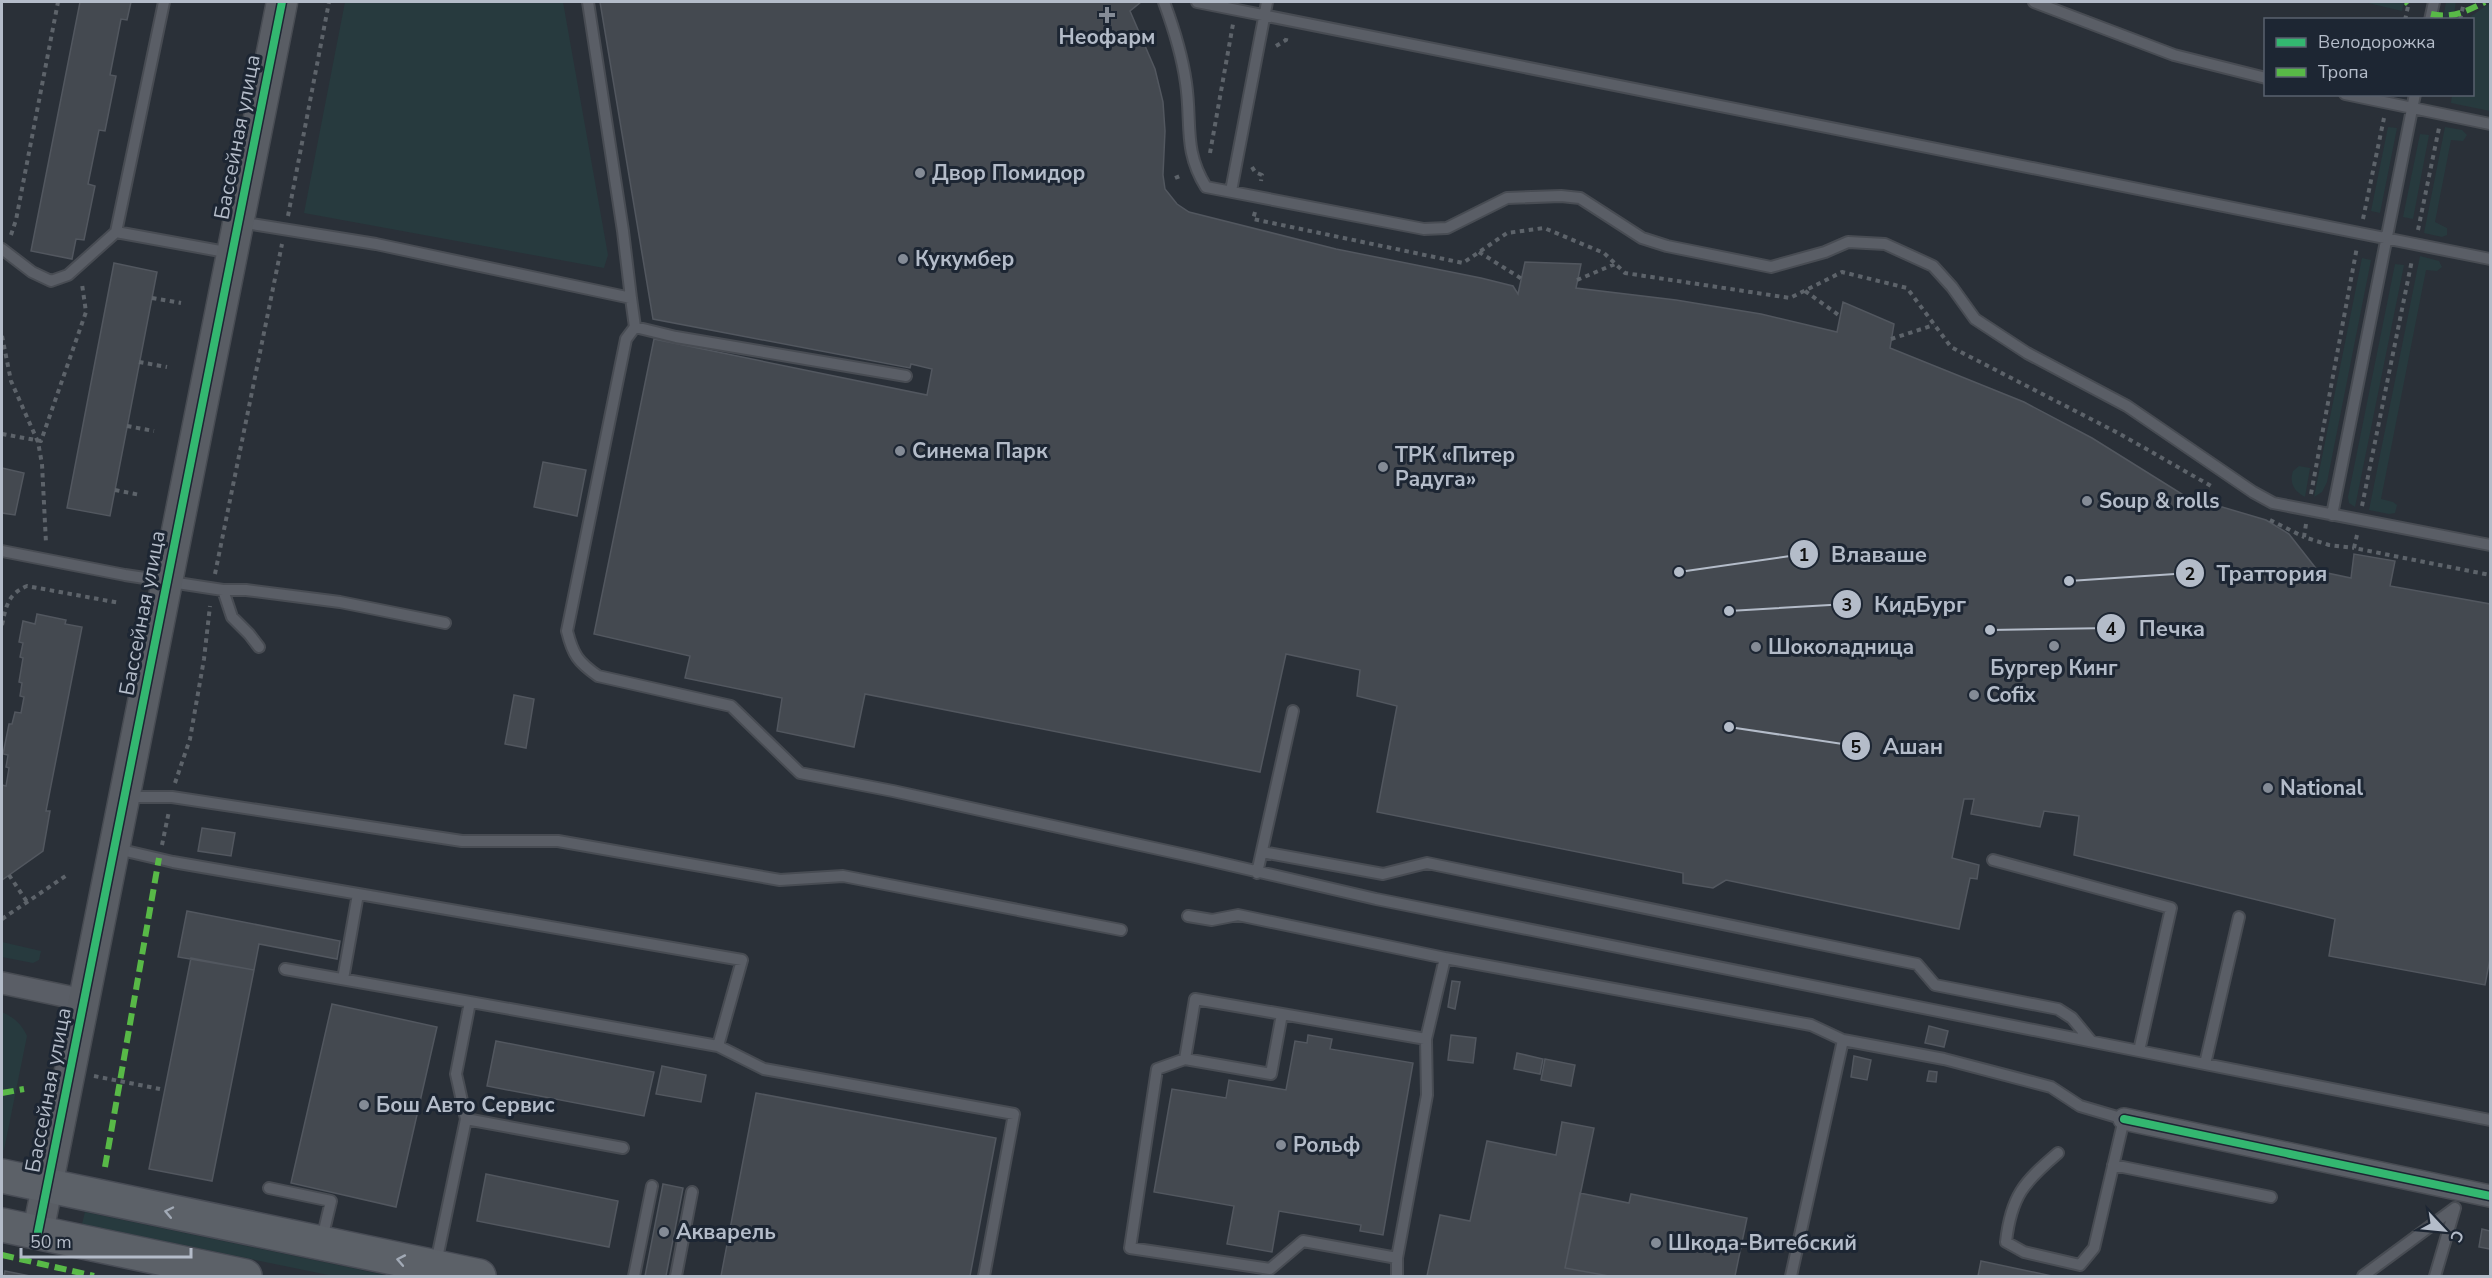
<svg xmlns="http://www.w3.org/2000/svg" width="2492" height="1278" viewBox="0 0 2492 1278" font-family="'Nunito Sans',sans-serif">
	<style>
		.green { fill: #273a3e }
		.building { fill: #444950; stroke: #52575f; stroke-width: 1.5 }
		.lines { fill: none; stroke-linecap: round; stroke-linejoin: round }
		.lane-casing { stroke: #484c53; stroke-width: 14 }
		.street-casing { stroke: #484c53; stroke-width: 24 }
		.secondary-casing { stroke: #484c53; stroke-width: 33 }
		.primary-casing { stroke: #484c55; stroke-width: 36 }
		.path { stroke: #5d636a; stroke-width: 4; stroke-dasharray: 4.5 4.5; stroke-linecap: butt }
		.lane { stroke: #5a5e66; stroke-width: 10 }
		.street { stroke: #5a5e66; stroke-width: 21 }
		.secondary { stroke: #595d64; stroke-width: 30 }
		.primary { stroke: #5c6168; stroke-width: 33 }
		.quiet { stroke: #58b947; stroke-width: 6; stroke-dasharray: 12 6; stroke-linecap: butt }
		.cycleway-casing { stroke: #1d2633; stroke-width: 11 }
		.cycleway { stroke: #33b770; stroke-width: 8 }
		.oneway { stroke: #a2aab6 }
		.poi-dot { fill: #848b96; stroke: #1d2633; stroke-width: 2 }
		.labels { text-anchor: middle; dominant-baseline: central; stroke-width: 6; stroke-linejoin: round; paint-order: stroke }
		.poi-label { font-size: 21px; font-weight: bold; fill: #b4bcc9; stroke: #1d2633; text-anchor: start }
		.street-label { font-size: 21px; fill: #b4bcc9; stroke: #1d2633 }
		.leader { fill: none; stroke: #b4bcc9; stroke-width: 2 }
		.callout-dot { fill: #b4bcc9; stroke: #1d2633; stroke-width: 2 }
		.mark-label { font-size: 18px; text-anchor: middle; font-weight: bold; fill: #111 }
		.callout-label { font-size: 22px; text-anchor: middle; font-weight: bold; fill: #b4bcc9; stroke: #1d2633; stroke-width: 6; stroke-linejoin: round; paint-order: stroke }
	</style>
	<rect width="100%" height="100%" fill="#2a3038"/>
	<path class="green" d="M345,2H563L608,255L604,268L304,213Z
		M2364,2H2404L2402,11Z
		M2446,2H2456L2453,19H2443Z
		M2490,3V111L2451,103L2452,95L2472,94V20L2467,19Z
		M2388,127L2397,128L2380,213L2371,211Z
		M2445,127L2462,130L2467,135L2463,141L2451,140L2435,222L2447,228V235L2442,237L2424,233Z
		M2420,134L2429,135L2413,219L2403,217Z
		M2420,256L2439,261L2442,267L2437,271L2426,270L2381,499L2393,502L2397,505L2395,513L2389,514L2369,510Z
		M2362,258L2371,260L2327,482L2322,492L2314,497Z
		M2395,264L2404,265L2355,507L2349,503L2348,497Z
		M2299,466L2310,468L2305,497C2294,491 2289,483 2293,471Z
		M2,942L41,951L39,960L33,963L2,957Z
		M2,1012C13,1017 22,1024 27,1036L4,1150H2Z
		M85,1212L390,1276H333L82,1224Z"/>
	<path class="building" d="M80,2H131L127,20L121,19L110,75L116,76L105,131L99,130L88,184L95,186L84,240L76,239L72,259L31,251Z
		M600,2H1141L1130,11L1155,69L1163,102L1165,131L1163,175L1165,189L1177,204L1189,212L1336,249L1481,278L1513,286L1518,294L1525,262L1581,264L1576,288L1676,300L1761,314L1837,332L1843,302L1894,324L1890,348L2024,402L2092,438L2185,496L2266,520L2289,534L2318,571L2351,578L2354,554L2395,561L2390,586L2490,604V959L2485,985L2329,956L2335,919L2074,855L2079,816L2044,811L2040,827L1971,814L1974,799H1964L1952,858L1979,865L1977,879L1970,878L1959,929L1726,880L1713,888L1683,883V873L1377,812L1397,706L1357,696L1360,670L1286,654L1260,772L865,694L854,747L777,731L782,698L685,678L690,656L594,634L654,339L927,395L932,369L911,364L910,368L653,319Z
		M114,263L157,272L110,516L67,508Z
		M543,462L586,470L577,516L534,507Z
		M2,468L24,473L15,515L2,513Z
		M37,614L66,620L65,624L82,627L46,811H50L43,851L2,880V785L6,786L9,768L6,767L8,755L3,754L9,724H12L15,712L21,713L24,697L20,696L22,683L19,682L23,658L20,657L23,643L19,642L23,621L35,624Z
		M514,695L534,699L526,748L505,744Z
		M202,828L235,833L231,856L198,851Z
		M187,911L340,941L337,959L259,944L254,970L178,957Z
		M191,958L254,970L212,1181L149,1169Z
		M1452,981L1460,982L1455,1009L1448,1007Z
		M332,1004L437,1027L396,1207L291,1183Z
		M1929,1026L1948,1031L1944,1047L1925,1043Z
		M1308,1035L1332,1039L1330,1049L1413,1063L1383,1235L1360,1231L1361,1225L1279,1211L1272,1252L1227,1244L1234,1206L1154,1192L1172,1089L1226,1098L1229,1080L1286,1090L1295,1041L1307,1043Z
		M1451,1035L1476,1038L1473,1063L1448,1060Z
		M496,1041L654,1072L644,1116L487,1086Z
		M1517,1053L1543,1059L1540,1074L1514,1069Z
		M1854,1056L1871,1060L1867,1080L1851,1077Z
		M1545,1059L1575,1065L1571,1086L1541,1080Z
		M662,1066L706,1075L701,1102L656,1094Z
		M1929,1071L1937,1072L1936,1082L1927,1081Z
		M756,1093L996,1138L970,1276H721Z
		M1562,1122L1594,1128L1565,1268L1609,1276H1427L1440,1215L1470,1221L1487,1141L1556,1155Z
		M486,1174L618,1201L609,1247L477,1221Z
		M663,1184L683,1188L666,1276H645Z
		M1580,1193L1629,1203L1631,1194L1747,1218L1735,1276H1609L1565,1268Z
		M2482,1229L2490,1231V1249L2479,1247Z
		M1981,1261L2052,1276H1978Z
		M5,1271L30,1276H4Z"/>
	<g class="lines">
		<g class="lane-casing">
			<path id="lane" d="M1164,2C1174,29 1182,54 1186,83C1192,124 1183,150 1206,187L1424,229L1447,228L1507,198L1561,196L1580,198L1642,238L1667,246L1771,267L1825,252L1848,242L1885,244L1933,266L1952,287L1975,319L2027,353L2127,406L2253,492L2273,503L2490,545
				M1197,2L2490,259
				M2034,2L2174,55L2266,78
				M2430,20L2434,2
				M2345,94L2490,124
				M1231,191L1267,2
				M239,222L376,244L631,298L623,231L588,2
				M116,232L231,253
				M2,249L32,272L51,281L68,275L116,232L164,2
				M631,298L635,327L626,339L567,631C573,655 578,662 598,676L731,706L800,773L893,791L1195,857L1376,899L2139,1051
				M635,327L676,337L906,376
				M2332,515L2415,94
				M2,551L125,575L223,590H246L340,602L445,623
				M223,590L232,617L249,634L259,647
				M125,797H172L462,841H558L780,880L843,876L1121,930
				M117,849L173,862L742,960L718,1046L764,1069L1014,1114L984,1276
				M1262,852L1383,874L1427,863L1917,964L1935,985L2058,1009L2072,1018L2091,1041
				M1993,860L2171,908L2139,1051L2490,1120
				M1257,873L1293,711
				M1188,916L1212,920L1238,915L1445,958L1811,1025L1843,1040
				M285,969L718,1046
				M343,979L358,894
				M1282,1014L1426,1039L1427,1095L1397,1258V1276
				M1426,1039L1445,958
				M1185,1059L1195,999L1282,1014L1271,1074L1185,1059L1157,1069L1130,1248L1270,1269L1303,1241L1397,1258
				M2205,1064L2239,917
				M466,1119L623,1148
				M2113,1165L2271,1197
				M269,1188L331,1201L322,1239
				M436,1263L466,1119L456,1074L470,1002
				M634,1276L652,1186
				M676,1276L692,1192
				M1791,1276L1843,1040L1944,1059L2051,1087L2080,1106L2124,1119L2094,1248L2080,1265L2024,1252L2006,1242C2011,1196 2024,1182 2058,1153
				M2363,1276L2455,1208
				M2435,1276L2455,1208"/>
		</g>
		<g class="street-casing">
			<path id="street" d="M2,983L84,1000
				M2124,1119L2490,1196"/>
		</g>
		<g class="secondary-casing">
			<path id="secondary" d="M38,1232L282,2"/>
		</g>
		<g class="primary-casing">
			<path id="primary" d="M2,1176L479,1276
				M2,1225L245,1276"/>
		</g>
		<path class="path" d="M2405,20L2409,2
			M2460,20L2464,2
			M1276,46L1286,40L1287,35
			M1210,153L1233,24
			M1252,167L1255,172L1262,175L1261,181
			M1175,178L1180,176
			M1255,212L1253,219L1463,263L1507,233L1544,228L1604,253L1625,273L1790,298L1842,272L1907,288L1951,347L2120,434L2211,486
			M288,216L329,2
			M2363,219L2384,118
			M2418,230L2439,128
			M11,235L16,220L58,2
			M1479,252L1522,279
			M1577,280L1615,264
			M1805,291L1840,316
			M152,298L181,303
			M2,336L11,381L38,442L42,464L46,543
			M1891,339L1934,325
			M139,362L167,367
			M127,426L154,431
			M2,434L41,441L86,312L82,284
			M115,490L140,495
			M2311,494L2357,247
			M2362,506L2412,260
			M2270,520L2304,537
			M2306,524L2304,537L2329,545L2354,548
			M2357,535L2354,548L2490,575
			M215,574L282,244
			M2,625C6,606 8,594 27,586L120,603
			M175,783L190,739L204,659L210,606
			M162,845L169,811
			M9,875L27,902
			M2,919L67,875
			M94,1076L160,1089"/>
		<use href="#lane" class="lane"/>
		<use href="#street" class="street"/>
		<use href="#secondary" class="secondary"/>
		<use href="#primary" class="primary"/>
		<path class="quiet" d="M2406,2L2408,4
			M2431,14C2452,19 2467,11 2485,2
			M2,1093L24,1089
			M105,1167L159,858
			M2,1255L94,1276"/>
		<g class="cycleway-casing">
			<path id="cycleway" d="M2124,1119L2490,1196
				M38,1232L282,2"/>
		</g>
		<use href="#cycleway" class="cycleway"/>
	</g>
	<defs><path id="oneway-chevron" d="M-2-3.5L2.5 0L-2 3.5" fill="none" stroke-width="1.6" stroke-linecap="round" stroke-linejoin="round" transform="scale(1.5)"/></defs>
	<g class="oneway">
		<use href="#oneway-chevron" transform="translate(169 1212) rotate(-168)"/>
		<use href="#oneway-chevron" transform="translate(401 1260) rotate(-169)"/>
	</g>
	<g class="poi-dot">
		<path d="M1104 6h6v6h6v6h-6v6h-6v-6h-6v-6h6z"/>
		<circle cx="920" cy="173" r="6"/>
		<circle cx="903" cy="259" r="6"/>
		<circle cx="900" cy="451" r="6"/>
		<circle cx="1383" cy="467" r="6"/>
		<circle cx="2087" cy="501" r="6"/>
		<circle cx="2054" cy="646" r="6"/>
		<circle cx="1756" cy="647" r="6"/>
		<circle cx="1974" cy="695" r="6"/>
		<circle cx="2268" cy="788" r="6"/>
		<circle cx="364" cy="1105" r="6"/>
		<circle cx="1281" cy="1145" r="6"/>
		<circle cx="664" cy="1232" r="6"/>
		<circle cx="1656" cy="1243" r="6"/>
	</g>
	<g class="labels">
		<g class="poi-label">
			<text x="1107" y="37" text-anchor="middle">Неофарм</text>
			<text x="932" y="173">Двор Помидор</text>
			<text x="915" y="259">Кукумбер</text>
			<text x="912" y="451">Синема Парк</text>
			<text x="1395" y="455">ТРК «Питер<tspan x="1395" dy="24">Радуга»</tspan></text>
			<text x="2099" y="501">Soup &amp; rolls</text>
			<text x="1768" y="647">Шоколадница</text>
			<text x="2054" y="668" text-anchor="middle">Бургер Кинг</text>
			<text x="1986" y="695">Cofix</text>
			<text x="2280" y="788">National</text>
			<text x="376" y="1105">Бош Авто Сервис</text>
			<text x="1293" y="1145">Рольф</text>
			<text x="676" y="1232">Акварель</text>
			<text x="1668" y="1243">Шкода-Витебский</text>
		</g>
		<g class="street-label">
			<text transform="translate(237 137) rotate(-79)">Бассейная улица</text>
			<text transform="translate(142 613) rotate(-79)">Бассейная улица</text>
			<text transform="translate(48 1090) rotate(-79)">Бассейная улица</text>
		</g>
	</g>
	<path class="leader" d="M1679 572L1804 554M2069 581L2190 573M1729 611L1847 604M1990 630L2111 628M1729 727L1856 746"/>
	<g class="callout-dot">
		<circle cx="1679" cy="572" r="6"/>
		<circle cx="2069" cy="581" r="6"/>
		<circle cx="1729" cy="611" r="6"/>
		<circle cx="1990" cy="630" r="6"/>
		<circle cx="1729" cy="727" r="6"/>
		<circle cx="1804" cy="554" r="15"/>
		<circle cx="2190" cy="573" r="15"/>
		<circle cx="1847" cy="604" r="15"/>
		<circle cx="2111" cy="628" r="15"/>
		<circle cx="1856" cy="746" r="15"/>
	</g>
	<g class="mark-label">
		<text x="1804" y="561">1</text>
		<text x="2190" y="580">2</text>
		<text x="1847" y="611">3</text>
		<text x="2111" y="635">4</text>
		<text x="1856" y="753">5</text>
	</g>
	<g class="callout-label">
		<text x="1879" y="562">Влаваше</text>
		<text x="2272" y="581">Траттория</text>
		<text x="1920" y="612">КидБург</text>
		<text x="2172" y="636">Печка</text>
		<text x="1913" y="754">Ашан</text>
	</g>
	<rect width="2492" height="1278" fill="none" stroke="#b4bcc9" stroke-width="6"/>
	<rect x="2264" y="18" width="210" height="78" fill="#1d2633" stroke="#59626f" stroke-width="1.5"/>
	<rect x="2276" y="38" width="30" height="9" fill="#33b770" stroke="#59626f" stroke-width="1.5"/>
	<text x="2318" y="48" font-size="18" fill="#b4bcc9">Велодорожка</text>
	<rect x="2276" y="68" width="30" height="9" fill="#58b947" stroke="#59626f" stroke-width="1.5"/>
	<text x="2318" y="78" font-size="18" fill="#b4bcc9">Тропа</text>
	<g transform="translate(2444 1230) rotate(116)" stroke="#1d2633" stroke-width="4.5" paint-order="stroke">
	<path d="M0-4.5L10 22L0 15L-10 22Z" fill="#b4bcc9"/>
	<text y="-9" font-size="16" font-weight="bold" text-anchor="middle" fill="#b4bcc9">С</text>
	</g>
	<path d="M21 1248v9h170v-9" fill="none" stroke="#b4bcc9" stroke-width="3"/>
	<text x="30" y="1248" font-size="18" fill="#b4bcc9" stroke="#1d2633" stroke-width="4.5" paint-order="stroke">50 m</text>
</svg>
